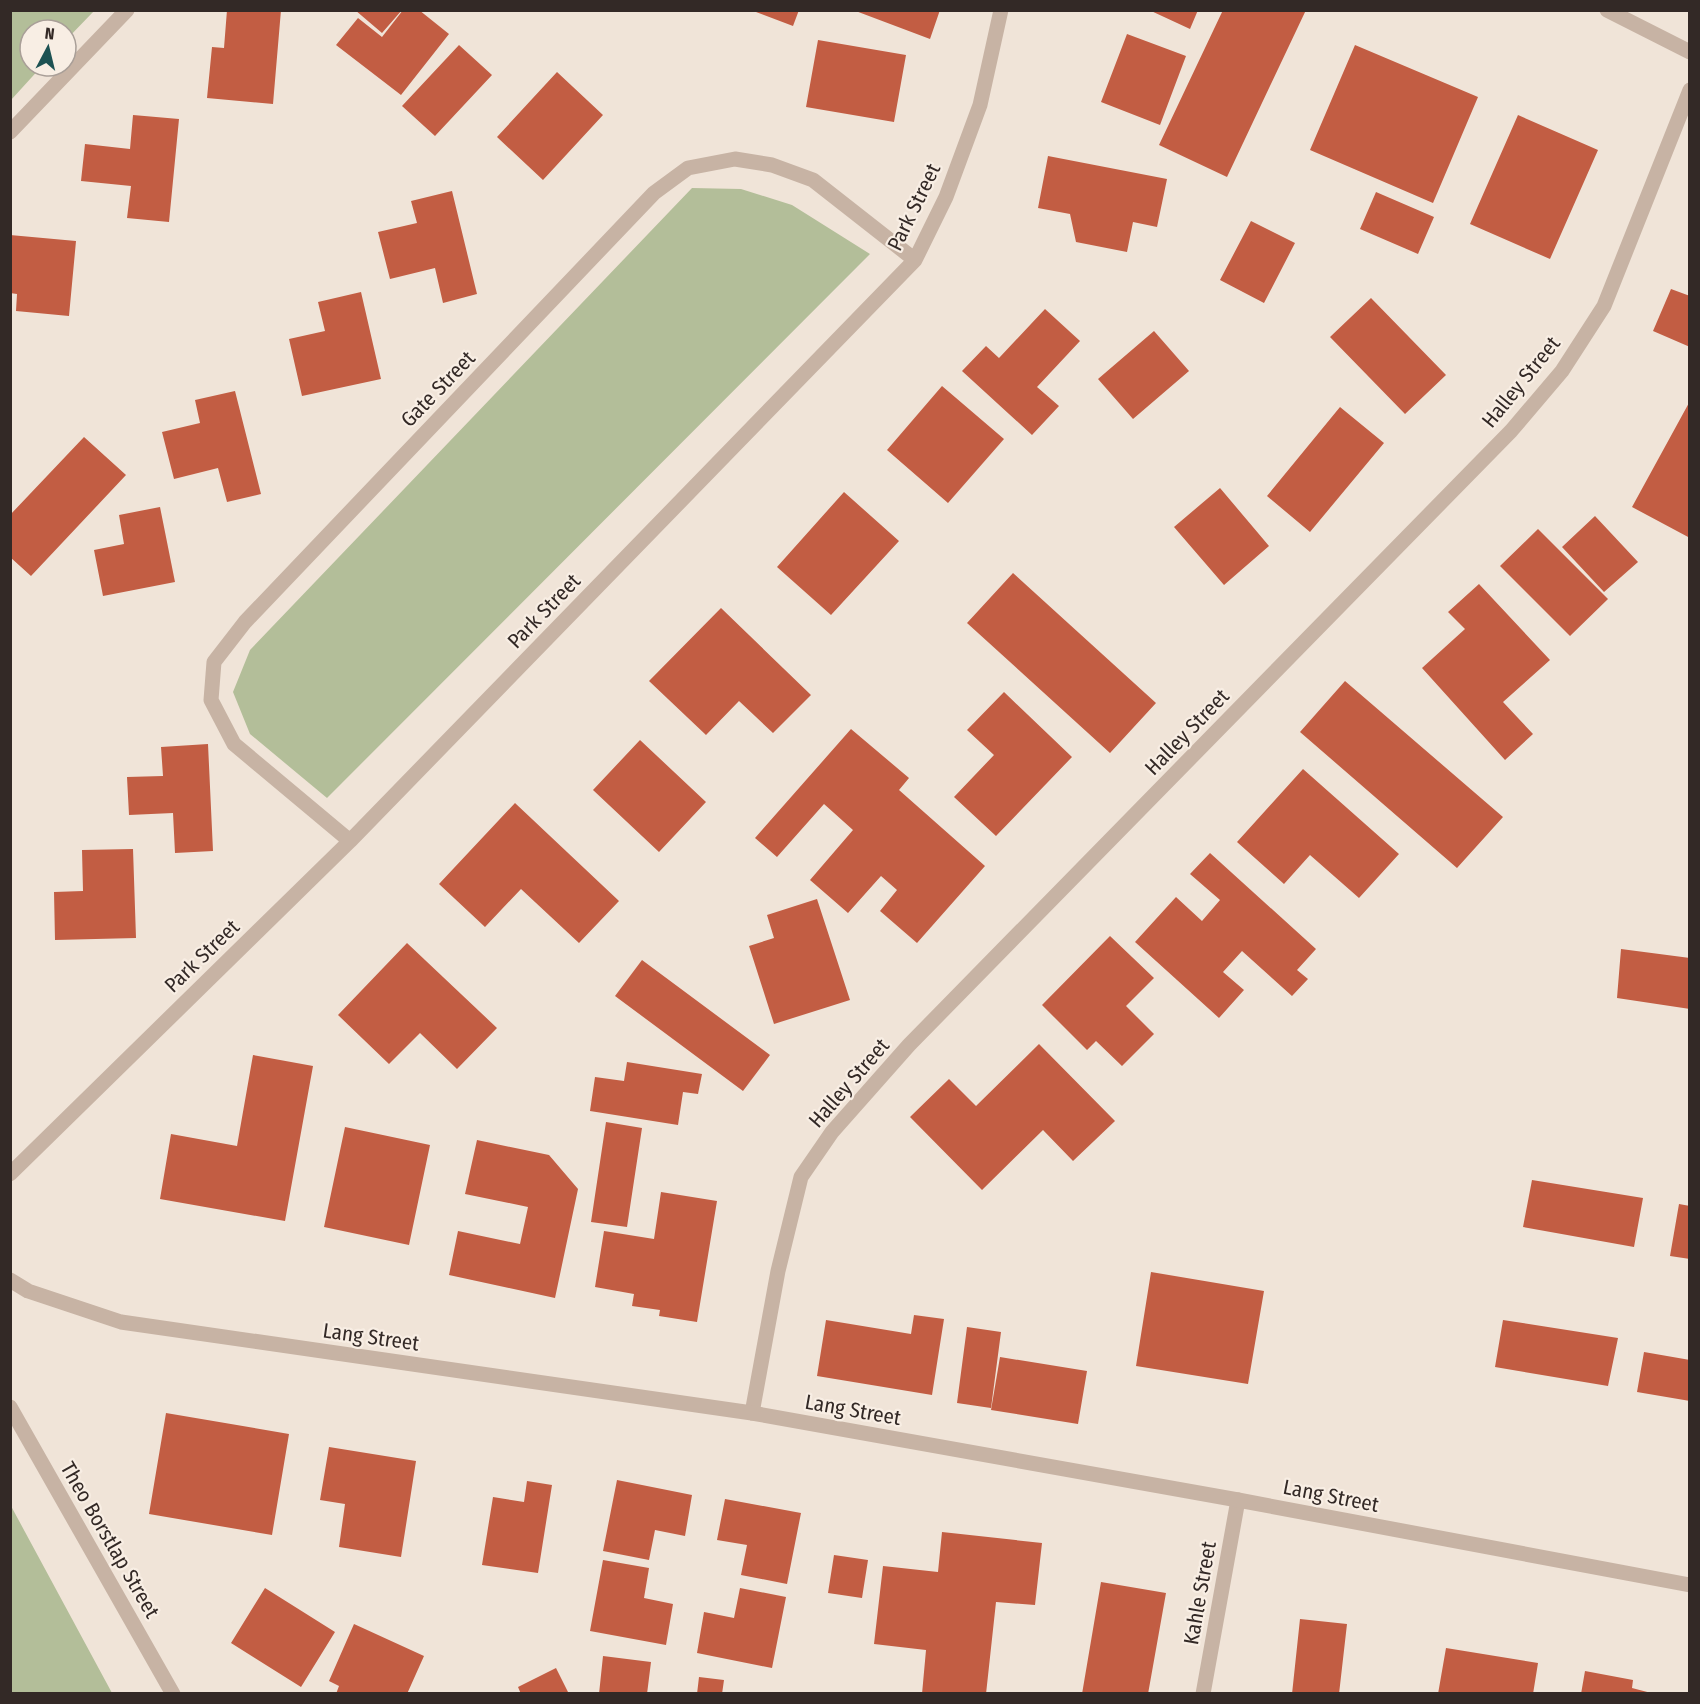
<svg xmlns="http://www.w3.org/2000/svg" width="1700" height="1704" viewBox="0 0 1700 1704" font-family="'Fira Sans Condensed',sans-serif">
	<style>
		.green { fill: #b3be99 }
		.building { fill: #c25d43 }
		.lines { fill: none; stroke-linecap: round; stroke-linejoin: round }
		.minor { stroke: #c7b3a4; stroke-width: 15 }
		.tertiary { stroke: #c7b3a4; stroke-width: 15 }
		.labels { text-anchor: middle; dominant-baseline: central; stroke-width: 4.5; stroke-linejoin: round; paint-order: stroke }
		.street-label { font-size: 21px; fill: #332926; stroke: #f8eee4 }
	</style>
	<rect width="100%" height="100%" fill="#f0e4d8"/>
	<path class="green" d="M11,10L94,11L66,40V30H30V66H42L11,100Z
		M692,188L741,189L792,205L870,254L327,798L250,734L233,692L250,650Z
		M10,1506H11L112,1693H11Z"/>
	<path class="building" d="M227,10H281L273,104L207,98L212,47L224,48Z
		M355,10H402L382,33Z
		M403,10H419L449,34L401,95L336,45L358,18L382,37Z
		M756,10H799L793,26L756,12Z
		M853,10H940L930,39Z
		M1149,10H1198L1190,29Z
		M1223,10H1306L1227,177L1159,145Z
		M1127,34L1186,56L1160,125L1101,102Z
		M818,40L906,55L894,122L806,107Z
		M459,45L492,75L435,136L402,106Z
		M1355,45L1478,97L1433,203L1310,150Z
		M557,72L603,115L543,180L497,137Z
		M133,115L179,119L169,222L127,218L131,186L81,181L85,144L130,149Z
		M1518,115L1598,150L1550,259L1470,224Z
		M1048,156L1167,179L1157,227L1133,222L1127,252L1076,242L1070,214L1038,208Z
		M452,191L477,294L443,303L435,268L390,279L378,232L417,223L411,201Z
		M1376,192L1434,217L1418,254L1360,229Z
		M1251,221L1295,243L1264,303L1220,280Z
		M10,235L76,241L69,316L16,311L17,294L10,293Z
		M1671,289L1690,296V347L1653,331Z
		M361,292L381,379L302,396L289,339L325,331L318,302Z
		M1371,298L1446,375L1405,414L1330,337Z
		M1045,309L1080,341L1037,387L1059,406L1032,435L962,371L986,346L999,358Z
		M1154,331L1189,371L1133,419L1098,379Z
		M942,386L1004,439L948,503L887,450Z
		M235,391L261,494L227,502L218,468L174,479L162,432L200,423L195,400Z
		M1690,401V538L1632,507Z
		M1340,407L1384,443L1310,532L1267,496Z
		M84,437L126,475L31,576L10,557V515Z
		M1220,488L1269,546L1224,585L1174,527Z
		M844,492L899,541L831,615L777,567Z
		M160,507L175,582L103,596L94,550L124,544L119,515Z
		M1595,516L1638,562L1604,592L1562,547Z
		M1538,529L1608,599L1570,636L1500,566Z
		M1013,573L1156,703L1110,753L967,623Z
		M1479,584L1550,660L1503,702L1533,734L1505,760L1422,668L1465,629L1448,612Z
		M721,608L811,695L773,733L739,701L706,735L649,681Z
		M1345,681L1503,817L1457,868L1300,732Z
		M1004,692L1072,757L996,836L954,797L994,755L967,730Z
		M851,729L909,778L899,790L985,866L917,943L880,911L897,890L881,876L848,913L810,880L853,830L824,804L777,857L755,838Z
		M640,740L706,802L659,852L593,790Z
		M208,744L213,851L175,853L173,813L129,815L127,777L163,776L161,747Z
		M1303,769L1399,854L1359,898L1310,855L1284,884L1237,842Z
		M515,803L619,901L579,943L521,889L485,927L439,884Z
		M133,849L136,938L55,940L54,892L83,891L82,850Z
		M1210,853L1316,949L1297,970L1308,979L1292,996L1242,951L1223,972L1244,990L1219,1018L1135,942L1176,897L1202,921L1220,900L1190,874Z
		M817,899L850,1000L774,1024L749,946L774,938L767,915Z
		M1110,936L1154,978L1126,1006L1154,1034L1122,1066L1096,1041L1087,1050L1042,1005Z
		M407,943L497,1028L457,1069L420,1033L389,1064L338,1015Z
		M1621,949L1690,958V1009L1617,998Z
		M642,960L770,1055L743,1091L615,996Z
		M1039,1044L1115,1121L1073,1161L1043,1130L982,1190L910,1117L949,1079L976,1106Z
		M253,1055L313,1066L285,1221L160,1199L171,1134L237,1146Z
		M627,1062L702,1074L698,1094L683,1092L678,1125L590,1111L595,1077L624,1081Z
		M606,1122L642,1128L627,1227L591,1222Z
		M345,1127L430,1145L409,1245L324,1227Z
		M477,1140L549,1155L578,1189L555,1298L449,1275L458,1231L520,1244L528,1207L465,1194Z
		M1532,1180L1643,1198L1634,1247L1523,1227Z
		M661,1192L717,1201L697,1322L659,1316L660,1310L632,1306L634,1294L595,1287L604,1231L654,1239Z
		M1679,1204L1690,1206V1259L1670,1256Z
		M1151,1272L1264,1291L1248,1384L1136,1366Z
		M914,1315L944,1319L932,1395L817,1376L826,1320L911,1334Z
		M1503,1320L1618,1338L1608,1386L1495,1367Z
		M967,1327L1001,1332L991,1408L957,1403Z
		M1644,1352L1690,1360V1401L1637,1392Z
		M1000,1357L1087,1371L1078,1424L991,1410Z
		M166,1413L289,1434L272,1535L149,1514Z
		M329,1447L416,1461L401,1557L339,1547L345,1504L320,1500Z
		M617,1480L692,1495L685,1536L655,1530L649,1560L603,1551Z
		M527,1481L552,1485L538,1573L482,1565L493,1497L524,1502Z
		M725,1499L801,1513L787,1584L741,1575L747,1545L717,1540Z
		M942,1532L1042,1543L1035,1605L996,1602L986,1694H922L926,1650L874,1644L883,1566L938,1572Z
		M834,1555L868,1560L862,1598L828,1593Z
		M603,1560L649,1568L644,1598L673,1604L666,1645L590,1631Z
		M1101,1582L1166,1593L1148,1694H1082Z
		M265,1588L335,1632L301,1687L231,1643Z
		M740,1588L786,1597L772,1668L697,1653L704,1612L734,1618Z
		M1300,1619L1347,1624L1339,1694H1292Z
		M354,1624L424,1656L407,1694H336L339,1686L329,1681Z
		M1446,1648L1538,1663L1533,1694H1438Z
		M603,1656L651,1662L647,1694H599Z
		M556,1668L569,1694H521L518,1687Z
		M1585,1671L1633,1680L1632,1688L1655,1694H1581Z
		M699,1677L724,1680L722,1694H697Z"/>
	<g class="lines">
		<path class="minor" d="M1607,10L1690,52
			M10,132L127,10
			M350,841L234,744L211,700L214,662L245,622L654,193L688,168L735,159L772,165L813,180L915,260
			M10,1174L350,841L915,260L946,197L980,105L1001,10
			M10,1407L173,1694
			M752,1413L778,1271L801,1177L832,1132L909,1045L1511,431L1562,371L1604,306L1690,90
			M1203,1694L1238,1500"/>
		<path class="tertiary" d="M10,1280L28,1291L121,1322L752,1413L1238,1500L1690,1585"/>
	</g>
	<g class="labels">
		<g class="street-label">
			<text transform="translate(914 207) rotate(-64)">Park Street</text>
			<text transform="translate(1521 382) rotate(-51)">Halley Street</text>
			<text transform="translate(438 389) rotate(-46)">Gate Street</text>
			<text transform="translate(544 611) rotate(-46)">Park Street</text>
			<text transform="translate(1187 732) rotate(-46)">Halley Street</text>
			<text transform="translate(202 956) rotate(-44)">Park Street</text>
			<text transform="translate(849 1083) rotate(-49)">Halley Street</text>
			<text transform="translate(371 1337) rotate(8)">Lang Street</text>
			<text transform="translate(853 1410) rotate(10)">Lang Street</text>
			<text transform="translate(1331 1496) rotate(11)">Lang Street</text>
			<text transform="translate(110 1540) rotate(60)">Theo Borstlap Street</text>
			<text transform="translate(1200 1593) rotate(-80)">Kahle Street</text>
		</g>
	</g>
	<rect width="1700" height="1704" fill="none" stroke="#332926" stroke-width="24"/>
	<g transform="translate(48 48) rotate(7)"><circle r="28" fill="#f8eee4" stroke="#a99f98" stroke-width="1.5"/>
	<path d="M0-4.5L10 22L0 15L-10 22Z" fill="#1d5253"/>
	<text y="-9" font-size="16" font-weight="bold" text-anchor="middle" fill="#332926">N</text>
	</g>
</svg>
